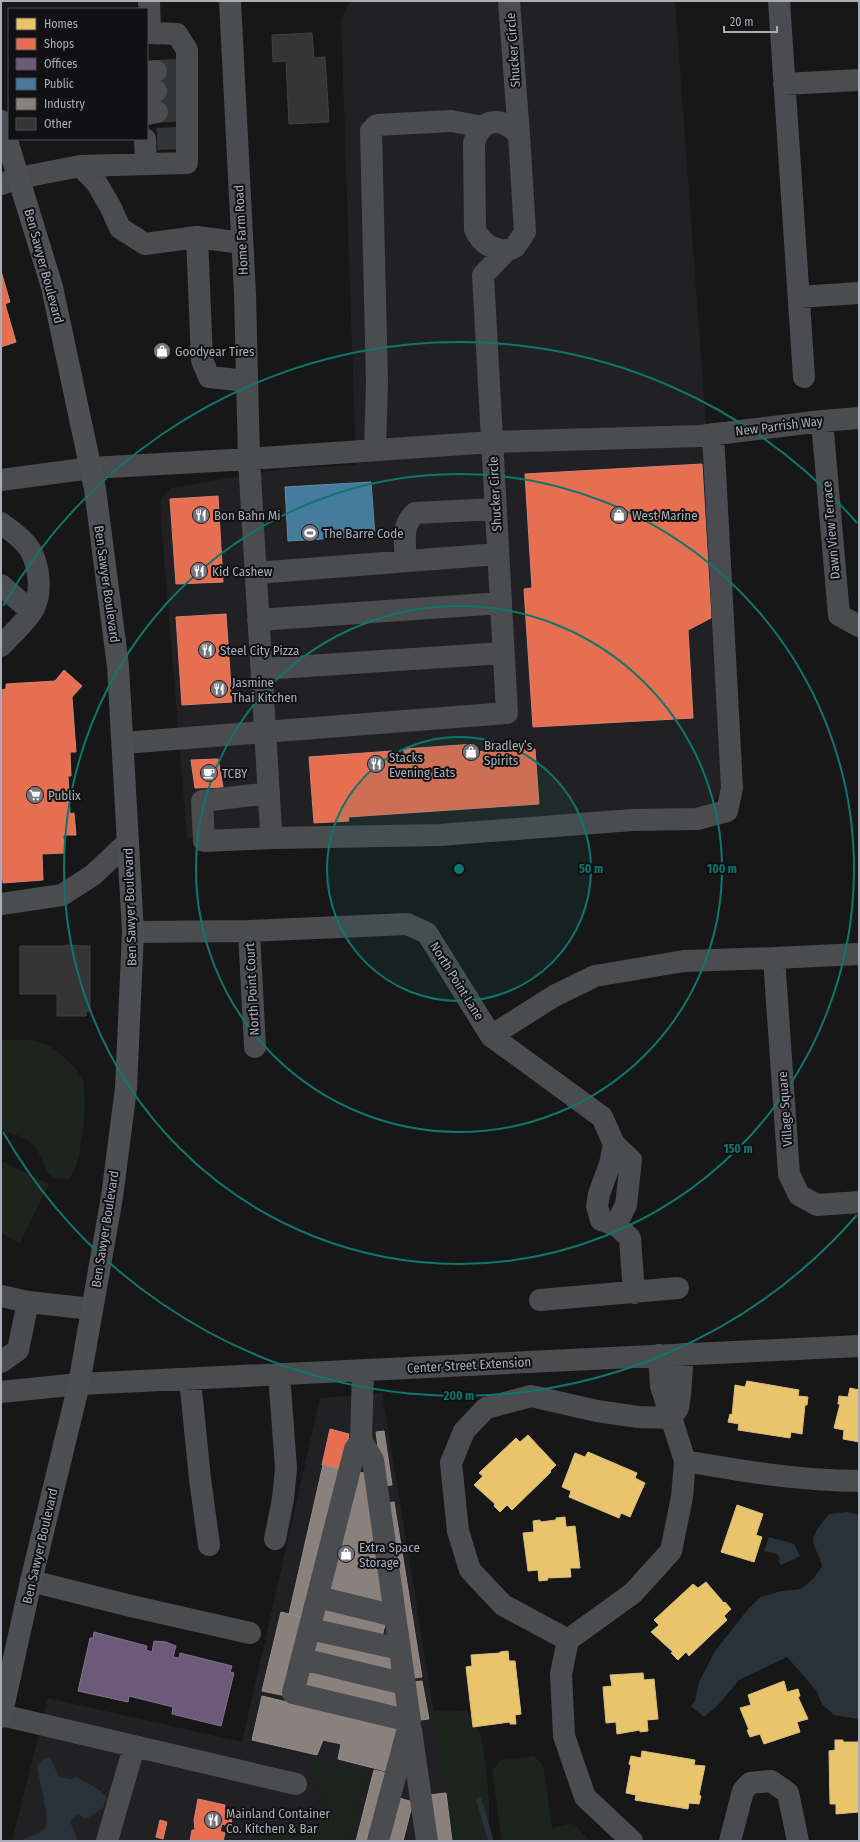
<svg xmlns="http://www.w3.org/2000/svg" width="860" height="1842" viewBox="0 0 860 1842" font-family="'Fira Sans Condensed',sans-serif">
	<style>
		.built { fill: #212123 }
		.green { fill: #1d241e }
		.water { fill: #2a3239 }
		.homes { fill: #e9c46a; stroke: #d6bd81 }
		.shops { fill: #e76f51; stroke: #d48270 }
		.offices { fill: #6d597a; stroke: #7f728d }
		.public { fill: #457b9d; stroke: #638aa5 }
		.industry { fill: #8a817c; stroke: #938e8e }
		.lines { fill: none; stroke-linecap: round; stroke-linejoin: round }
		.stream { stroke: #2a3239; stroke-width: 5.5 }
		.building { fill: #353536; stroke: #3f4043 }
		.minor-tunnel { stroke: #343537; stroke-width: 22; stroke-dasharray: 22 11; stroke-linecap: butt }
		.minor { stroke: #4b4c50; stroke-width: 22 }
		.major { stroke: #4d4f52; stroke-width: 22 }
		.ring { fill: none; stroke: #0f766e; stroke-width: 2 }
		.labels { text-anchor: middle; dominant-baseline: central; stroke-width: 4; stroke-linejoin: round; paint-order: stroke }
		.street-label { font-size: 13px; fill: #a8adb8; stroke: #111113 }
		.poi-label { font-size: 13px; fill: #a8adb8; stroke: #111113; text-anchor: start }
		.centre { fill: #0f766e; stroke: #111113; stroke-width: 2 }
		.ring-label { font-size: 12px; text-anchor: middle; font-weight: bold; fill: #0f766e; stroke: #111113; stroke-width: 4; stroke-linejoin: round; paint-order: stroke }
	</style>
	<rect width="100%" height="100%" fill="#171717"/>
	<path class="built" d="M350,1H675L709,466L722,791L708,809L517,822L187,838L160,508L162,497L171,488L281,469L356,465L341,20Z
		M382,1393L455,1841H349L366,1774L309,1777L326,1796L314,1825L292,1823L254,1837L250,1841H12L48,1698L242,1742L320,1398Z"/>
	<path class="green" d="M1,1040C16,1040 36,1038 49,1046C58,1051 78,1069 82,1078C86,1089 85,1124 82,1136C79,1151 79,1167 69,1179C42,1181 47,1163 35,1147C27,1137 13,1133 1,1131Z
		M1,1161L49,1184L20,1243L1,1233Z
		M433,1710L467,1711L481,1735L485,1760L489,1800V1841H452Z
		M533,1756L543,1765L552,1828L573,1823L590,1841H502L492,1771L501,1760Z
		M312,1760L366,1774L349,1841H250L254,1837L292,1823L314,1825L326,1796L308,1776Z"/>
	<path class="water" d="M848,1512L859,1515V1719L834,1715L822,1704L816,1690L787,1657L739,1680L717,1706L704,1717L691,1706L695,1701L699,1682L715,1651L749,1608L761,1597L781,1591L801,1589L814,1578L822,1566C820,1557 817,1553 814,1545C810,1534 823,1522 829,1514Z
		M769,1537L794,1544L800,1556L781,1565L778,1560L780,1559L777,1554L764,1551Z
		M50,1757L59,1777L71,1779L77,1777L98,1789L107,1797L103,1808L86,1819L77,1814L70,1822L78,1841H22C29,1835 39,1836 45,1828C51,1820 38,1777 37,1765L43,1759Z"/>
	<path class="homes" d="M747,1381L799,1390L798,1396L808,1397L807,1405H805L802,1434L791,1432L790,1438L738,1430L739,1424L728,1422L730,1414L732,1415L735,1385L745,1387Z
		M850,1388L859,1390V1442L843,1439L844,1430L834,1428L840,1404H838L839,1396L848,1397Z
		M528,1435L556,1465L550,1471L551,1472L512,1510L507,1505L500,1512L494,1506L495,1504L474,1485L483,1476L479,1473L516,1438L520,1442Z
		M588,1452L637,1473L635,1478L645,1483L630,1517L621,1513L619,1518L569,1497L571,1491L562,1487L575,1453L585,1457Z
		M737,1505L763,1514L756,1535L762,1537L754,1562L721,1552Z
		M565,1517L566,1527L575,1526L580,1568H570L571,1577L547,1578L548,1580L539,1581L538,1570L528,1571L523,1533L534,1532L533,1521L540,1520V1522L556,1520V1518Z
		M706,1582L724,1603L725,1602L731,1609L724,1616L727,1620L689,1656L686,1652L678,1660L671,1653L673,1652L651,1632L659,1625L654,1620L693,1584L698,1588Z
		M508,1651L509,1661H515L521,1714L515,1715L516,1724H510V1722L473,1727L466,1667L472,1666L471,1655L500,1653V1652Z
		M643,1673L644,1680L654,1679L658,1719L647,1720L648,1731L640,1732V1730L617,1734L616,1722L606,1723L603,1687L612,1686L610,1675Z
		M784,1681L787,1692L798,1689L800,1696L798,1697L808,1719L797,1722L800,1732L764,1744L760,1734L750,1737L747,1730H749L740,1708L751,1705L748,1695Z
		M835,1740H843V1742H859V1812L836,1814V1804H830L829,1751L835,1750Z
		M642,1751L695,1760L694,1765L705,1766L699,1795L701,1796L699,1804L689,1803L688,1809L635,1800L636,1795L626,1793L631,1765L629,1764L631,1756L641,1758Z"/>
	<path class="shops" d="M1,271L10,302L5,304L16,342L1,347Z
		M702,464L711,618L688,630L693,718L533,727L524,589L532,588L525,474Z
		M218,496L223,582L176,584L170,499Z
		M226,614L232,702L182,705L176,617Z
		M64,670L82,686L72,697L76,752H70L71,776H68L70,814L74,813L76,835H63L64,853L42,854L43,880L3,883L1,857V690L6,689V684L55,681Z
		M474,744V752L486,751V746L520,744L521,750L535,749L539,804L348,817L349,821L314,823L309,757L392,751V757H404V749Z
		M218,759L223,787L195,788L191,760Z
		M330,1429L349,1434L348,1439H351L341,1469L322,1465Z
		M198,1799L225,1805L224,1810L234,1812L230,1827L222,1824L220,1831L225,1833L223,1841H190L192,1830H195L194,1820Z
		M160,1820L167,1822L163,1839L156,1837Z"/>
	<path class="offices" d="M94,1632L147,1646L146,1650L152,1652L154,1641L166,1642L176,1646L173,1657L179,1658L180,1653L232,1666L230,1672L234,1673L221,1726L172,1714L173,1707L129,1696L128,1702L78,1691L90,1638H93Z"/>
	<path class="public" d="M371,482L375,536L288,541L285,487Z"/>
	<path class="industry" d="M384,1431L392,1485L383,1486L376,1432Z
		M323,1465L340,1469L305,1618L289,1614Z
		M355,1471L368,1474L389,1605L327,1590Z
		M394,1502L422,1677L414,1678L387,1503Z
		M323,1605L386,1621L382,1637L319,1622Z
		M281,1612L305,1618L286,1696L262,1691Z
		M315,1637L394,1656L390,1672L311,1653Z
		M308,1668L402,1691L398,1707L304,1685Z
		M422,1681L429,1719L420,1720L414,1682Z
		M262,1696L403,1730L393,1773L338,1759L341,1744L323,1740L317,1755L252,1740Z
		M374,1770L387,1773L370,1841H356Z
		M446,1793L452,1841H435L429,1795Z
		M396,1797L413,1802L403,1841H385Z"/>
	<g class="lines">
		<path class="stream" d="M479,1800L491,1841"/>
	</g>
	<path class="building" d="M312,33L314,58L325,57L329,122L289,124L286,61L273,62L272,35Z
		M65,945L90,946V1011H86V1016H57V994H20V946H65Z"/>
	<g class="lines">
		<path class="minor-tunnel" d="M156,71L177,70
			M156,91L178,90
			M157,112L179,110
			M157,139L178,138"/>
		<path class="minor" d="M230,1L245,294L249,459L271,831L274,838L440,835L632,820L697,819L727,811L732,788L713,434
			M509,1L519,135
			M779,1L804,377
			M147,72L156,71
			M784,84L859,80
			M147,93L156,91
			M147,114L157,112
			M145,139L146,164
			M80,166L96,182L110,206L120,228L145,244L197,237L242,243
			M1,184L19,178L80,166L187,163V50L177,34L150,33L149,1
			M197,237L202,360L209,377L247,381
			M799,297L859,293
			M822,421L839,615L859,626
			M375,450L377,382L371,131L377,125L451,121L483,127
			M1,480L91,468L249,459L492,442L700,436L822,421L859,418
			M1,523C11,531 24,539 31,551C39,567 42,591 34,608C29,619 10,636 1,646
			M406,561C405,543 401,526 415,513L495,509
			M256,573L498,554
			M1,585L31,611
			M258,620L501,603
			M262,669L503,653
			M123,743L507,713L483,275L506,251L515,247L525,232L519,135C502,116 482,117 474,143L475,229C481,244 491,248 506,251
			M269,793L202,801L204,841L274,838
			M1,904L62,895L93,875L128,842
			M249,931L255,1047
			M133,932L249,931L407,924L427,933L491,1036L602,1117L614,1144L631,1160L626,1205L616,1225
			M859,954L774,958L789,1174L799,1195L817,1205L859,1202
			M491,1036L554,996L595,976L684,961L774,958
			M614,1144L610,1164L599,1194L597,1206L601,1220L616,1225L630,1238L634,1293
			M1,1296L28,1302
			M540,1300L678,1288
			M1,1362L18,1350L28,1302L92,1309
			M190,1379L200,1479L209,1545
			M1,1392L79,1384L859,1346
			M671,1418L678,1408L680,1395L683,1354
			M361,1440L373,1460L410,1721L293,1693L355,1449L361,1440L363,1370
			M685,1461C743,1471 800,1481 859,1481
			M275,1539L283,1499L286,1468L279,1374
			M31,1581L131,1606L250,1633
			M318,1597L395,1616
			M310,1629L400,1649
			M568,1640L633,1593L671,1551L682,1497L685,1461L661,1386L659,1355
			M302,1659L405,1684
			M1,1715L296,1784
			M411,1730L427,1841
			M107,1841L134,1747
			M378,1841L410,1721
			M632,1841L585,1797L564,1736L561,1674L568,1640L503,1605L470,1570L458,1531L451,1463L464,1431L486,1408L531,1396L597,1411L638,1417L671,1418
			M730,1841L743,1791L750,1783L771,1781L788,1793L798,1841"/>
		<path class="major" d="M1,121L52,287L95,489L118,666L133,932L126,1088L112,1197L79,1384L31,1581L1,1717"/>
	</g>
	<circle cx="459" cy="869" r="132" fill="#0f766e" fill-opacity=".12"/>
	<g class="ring">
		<circle cx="459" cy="869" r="132"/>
		<circle cx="459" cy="869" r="263"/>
		<circle cx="459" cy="869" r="395"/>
		<path d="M857 1215A527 527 0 0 1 3 1132M3 606A527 527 0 0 1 857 523"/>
	</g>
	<defs>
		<g id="shop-disc" transform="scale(0.9)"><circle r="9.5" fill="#757880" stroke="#111113"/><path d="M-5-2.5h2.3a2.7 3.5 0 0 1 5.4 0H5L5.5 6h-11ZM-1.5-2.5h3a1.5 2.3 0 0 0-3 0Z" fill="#fff"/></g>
		<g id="restaurant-disc" transform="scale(0.9)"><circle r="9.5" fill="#757880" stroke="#111113"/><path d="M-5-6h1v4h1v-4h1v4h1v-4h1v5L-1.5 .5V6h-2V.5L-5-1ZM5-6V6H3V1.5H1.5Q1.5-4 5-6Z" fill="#fff"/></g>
		<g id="stadium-disc" transform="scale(0.9)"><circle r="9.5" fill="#757880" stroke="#111113"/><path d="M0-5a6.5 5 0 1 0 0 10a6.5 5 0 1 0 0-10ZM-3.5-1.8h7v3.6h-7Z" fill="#fff"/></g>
		<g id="cafe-disc" transform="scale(0.9)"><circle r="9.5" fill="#757880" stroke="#111113"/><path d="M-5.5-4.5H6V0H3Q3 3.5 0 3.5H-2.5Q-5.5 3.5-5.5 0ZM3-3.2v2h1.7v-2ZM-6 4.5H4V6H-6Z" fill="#fff"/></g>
		<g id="supermarket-disc" transform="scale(0.9)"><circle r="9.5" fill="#757880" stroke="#111113"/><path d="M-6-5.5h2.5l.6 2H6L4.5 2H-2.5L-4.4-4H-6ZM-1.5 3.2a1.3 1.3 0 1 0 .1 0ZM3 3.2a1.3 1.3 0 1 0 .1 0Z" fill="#fff"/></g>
	</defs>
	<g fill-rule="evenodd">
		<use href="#shop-disc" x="162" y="351"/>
		<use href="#restaurant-disc" x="201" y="515"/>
		<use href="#shop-disc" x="619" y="515"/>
		<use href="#stadium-disc" x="310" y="533"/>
		<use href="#restaurant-disc" x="199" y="571"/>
		<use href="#restaurant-disc" x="207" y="650"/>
		<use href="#restaurant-disc" x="219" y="689"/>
		<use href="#shop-disc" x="471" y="752"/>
		<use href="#restaurant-disc" x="376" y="764"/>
		<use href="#cafe-disc" x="209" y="773"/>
		<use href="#supermarket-disc" x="35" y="795"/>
		<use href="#shop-disc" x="346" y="1554"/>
		<use href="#restaurant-disc" x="213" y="1820"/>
	</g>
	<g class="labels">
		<g class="street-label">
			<text transform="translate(513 50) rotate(-94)">Shucker Circle</text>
			<text transform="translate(241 230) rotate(-93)">Home Farm Road</text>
			<text transform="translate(44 266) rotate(75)">Ben Sawyer Boulevard</text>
			<text transform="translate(779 426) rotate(-7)">New Parrish Way</text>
			<text transform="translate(495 494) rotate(-93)">Shucker Circle</text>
			<text transform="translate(831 530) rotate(-95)">Dawn View Terrace</text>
			<text transform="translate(107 584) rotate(82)">Ben Sawyer Boulevard</text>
			<text transform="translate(130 907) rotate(-92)">Ben Sawyer Boulevard</text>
			<text transform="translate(457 981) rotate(58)">North Point Lane</text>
			<text transform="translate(252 989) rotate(-93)">North Point Court</text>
			<text transform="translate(785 1109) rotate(-94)">Village Square</text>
			<text transform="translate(105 1229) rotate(-81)">Ben Sawyer Boulevard</text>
			<text transform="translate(469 1365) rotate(-3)">Center Street Extension</text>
			<text transform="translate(40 1546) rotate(-77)">Ben Sawyer Boulevard</text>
		</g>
		<g class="poi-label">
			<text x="175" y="351">Goodyear Tires</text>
			<text x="214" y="515">Bon Bahn Mi</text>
			<text x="632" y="515">West Marine</text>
			<text x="323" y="533">The Barre Code</text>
			<text x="212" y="571">Kid Cashew</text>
			<text x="220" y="650">Steel City Pizza</text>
			<text x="232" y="682">Jasmine<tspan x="232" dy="15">Thai Kitchen</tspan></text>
			<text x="484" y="745">Bradley’s<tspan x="484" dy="15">Spirits</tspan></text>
			<text x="389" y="757">Stacks<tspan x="389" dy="15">Evening Eats</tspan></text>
			<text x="222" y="773">TCBY</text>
			<text x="48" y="795">Publix</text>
			<text x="359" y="1547">Extra Space<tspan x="359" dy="15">Storage</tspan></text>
			<text x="226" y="1813">Mainland Container<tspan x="226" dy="15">Co. Kitchen &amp; Bar</tspan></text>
		</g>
	</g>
	<circle cx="459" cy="869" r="6" class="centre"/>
	<g class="ring-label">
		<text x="591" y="873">50 m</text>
		<text x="722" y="873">100 m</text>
		<text x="738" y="1153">150 m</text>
		<text x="459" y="1400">200 m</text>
	</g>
	<rect width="860" height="1842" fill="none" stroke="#a8adb8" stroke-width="4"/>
	<rect x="8" y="8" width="140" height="132" fill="#111113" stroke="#4d4f55"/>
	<rect x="16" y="18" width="20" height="12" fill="#e9c46a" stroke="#4d4f55"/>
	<text x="44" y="28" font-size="12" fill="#a8adb8">Homes</text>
	<rect x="16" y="38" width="20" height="12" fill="#e76f51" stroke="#4d4f55"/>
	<text x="44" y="48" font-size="12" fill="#a8adb8">Shops</text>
	<rect x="16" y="58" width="20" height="12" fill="#6d597a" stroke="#4d4f55"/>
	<text x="44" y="68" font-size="12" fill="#a8adb8">Offices</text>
	<rect x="16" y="78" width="20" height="12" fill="#457b9d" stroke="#4d4f55"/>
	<text x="44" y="88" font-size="12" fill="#a8adb8">Public</text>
	<rect x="16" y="98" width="20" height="12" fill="#8a817c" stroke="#4d4f55"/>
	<text x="44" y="108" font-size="12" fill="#a8adb8">Industry</text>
	<rect x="16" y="118" width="20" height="12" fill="#353536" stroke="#4d4f55"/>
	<text x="44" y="128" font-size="12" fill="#a8adb8">Other</text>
	<path d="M724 26v6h53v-6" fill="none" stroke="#a8adb8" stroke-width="2"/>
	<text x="730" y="26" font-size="12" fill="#a8adb8" stroke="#111113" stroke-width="3" paint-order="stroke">20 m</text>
</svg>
